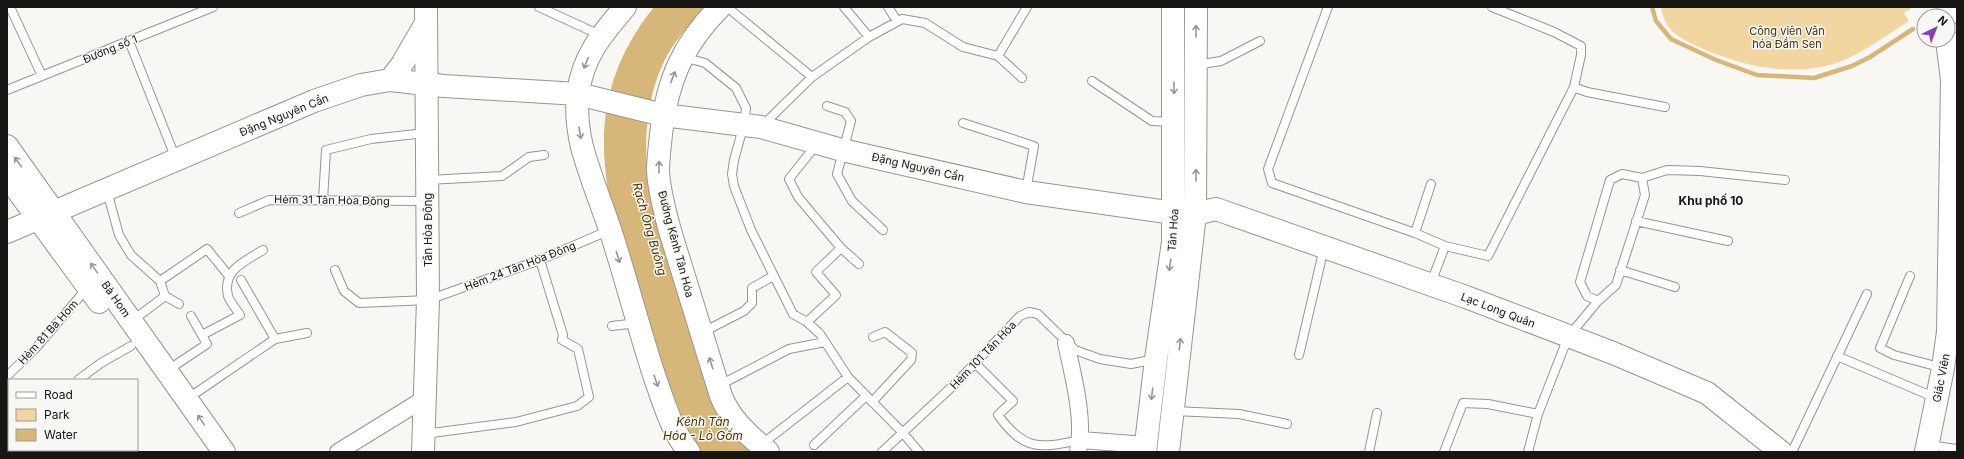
<svg xmlns="http://www.w3.org/2000/svg" width="1964" height="459" viewBox="0 0 1964 459" font-family="Inter,sans-serif">
	<style>
		.green { fill: #f1d6a2 }
		.water { fill: #d7b779 }
		.lines { fill: none; stroke-linecap: round; stroke-linejoin: round }
		.stream { stroke: #d7b779; stroke-width: 4.5 }
		.lane-casing { stroke: #979591; stroke-width: 10 }
		.street-casing { stroke: #979591; stroke-width: 18 }
		.secondary-casing { stroke: #979591; stroke-width: 24 }
		.primary-casing { stroke: #979591; stroke-width: 24 }
		.lane { stroke: #fff; stroke-width: 8 }
		.street { stroke: #fff; stroke-width: 16 }
		.secondary { stroke: #fff; stroke-width: 22 }
		.primary { stroke: #fff; stroke-width: 22 }
		.oneway { stroke: #979696 }
		.labels { text-anchor: middle; dominant-baseline: central; stroke-width: 3; stroke-linejoin: round; paint-order: stroke }
		.park-label { font-size: 11px; fill: #3f3115; stroke: #f9f7f3 }
		.street-label { font-size: 11px; fill: #171615; stroke: #f9f7f3 }
		.neighbourhood-label { font-size: 12px; font-weight: bold; fill: #171615; stroke: #f9f7f3 }
		.water-label { font-size: 12px; font-style: italic; fill: #493300; stroke: #f9f7f3 }
	</style>
	<rect width="100%" height="100%" fill="#f9f7f3"/>
	<path class="green" d="M1661,7H1913L1904,13L1909,21C1885,36 1854,60 1826,66C1805,71 1778,70 1756,66C1735,62 1688,46 1672,31C1666,25 1662,16 1661,7Z"/>
	<path class="water" d="M654,7H710C696,19 681,33 671,49C644,92 642,152 651,200L718,410L757,452H693L685,441L612,211C595,133 603,71 654,7Z"/>
	<g class="lines">
		<path class="stream" d="M1652,7L1656,21L1671,39L1716,60L1757,75L1814,78L1852,66L1870,57L1913,29"/>
		<g class="lane-casing">
			<path id="lane" d="M10,7L42,76
				M539,7L600,35
				M727,7L812,77
				M844,7L869,37
				M888,7L897,21
				M1328,7L1268,169L1272,183L1415,233
				M129,41L176,159
				M998,56L1027,7
				M683,57L705,63L736,88L746,108L744,124L734,160L732,174L734,186L751,230L793,314L807,322L820,334L848,377L903,433L919,452
				M1196,65L1221,61L1260,41
				M1092,81L1152,121L1172,122
				M1574,87L1587,92L1665,107
				M7,90L213,7
				M827,106L845,112L851,121L837,174L852,201L883,230
				M963,123L1034,146L1026,191
				M763,125L812,77L869,37L902,19L925,23L963,47L998,56L1022,78
				M1642,178L1667,170L1700,171L1785,180
				M428,180L502,176L529,157L544,155
				M107,191L119,235L131,255L160,281L165,296L179,304
				M323,200L326,150L371,139L425,133
				M239,213L269,200L427,201
				M1636,221L1728,241
				M1445,246L1488,256L1574,87L1581,55V46L1554,32L1492,7
				M841,248L859,264
				M335,270L344,291L359,303L428,300L540,260L610,230
				M1620,270L1675,287
				M1910,276L1880,348L1894,355L1943,368
				M241,280L275,339
				M160,281L207,249L229,276
				M1431,283L1445,246L1415,233L1431,184
				M132,321L165,296
				M807,322L836,295L816,272L841,248L798,197L789,179L817,144
				M612,326L637,323
				M703,332L744,311L752,303V288L773,276
				M202,335L240,315C237,310 230,302 228,296C222,270 244,262 263,250
				M1299,355L1324,248
				M1837,356L1936,398
				M975,363L1013,401L998,415C1025,452 1040,448 1081,440
				M168,370L207,344L191,316
				M7,376L35,349L88,287
				M78,380L101,363L131,346
				M718,386L789,349L825,342
				M187,399L275,339L307,333
				M872,402L911,360L912,353L885,332L873,337
				M1174,411L1239,414L1287,424
				M424,434L516,422L577,406L589,397L578,349L562,340L563,335L540,260
				M762,444L848,377
				M814,445L866,396
				M1928,445L1957,449
				M66,450L68,452
				M882,452L957,382L1020,316L1029,312L1038,314L1075,350L1100,359L1131,364L1155,359
				M1369,452L1377,413
				M1444,452L1463,403L1488,404L1538,414
				M1528,452L1538,414L1568,337L1598,301L1616,285L1645,195L1642,178L1622,174L1610,180L1580,282L1587,296L1598,301
				M1792,452L1867,294"/>
		</g>
		<g class="street-casing">
			<path id="street" d="M1066,343C1073,376 1085,419 1078,452
				M1081,440L1146,445
				M338,452L424,399"/>
		</g>
		<g class="secondary-casing">
			<path id="secondary" d="M625,7C602,34 583,56 578,93C576,110 578,130 582,147C591,180 605,212 615,245C629,290 641,336 656,381C665,406 672,431 689,452
				M720,7C682,45 667,82 661,134C660,146 658,159 658,171C659,191 665,212 670,231L721,396C731,421 749,435 768,452
				M1947,16L1951,7
				M390,80L401,66L426,23
				M7,232L314,101L361,85L390,80L444,86L578,94L663,115L761,127L842,150L1026,192L1174,213L1195,214L1216,209L1466,297L1613,353L1707,393L1781,452
				M423,452L428,300L426,7
				M1145,452L1156,359L1173,242V7
				M1168,452L1195,214L1196,7
				M1926,452L1943,368L1948,332L1952,80L1947,40"/>
		</g>
		<g class="primary-casing">
			<path id="primary" d="M7,146L224,452
				M7,176L99,302"/>
		</g>
		<use href="#lane" class="lane"/>
		<use href="#street" class="street"/>
		<use href="#secondary" class="secondary"/>
		<use href="#primary" class="primary"/>
	</g>
	<defs><path id="oneway-shaft" d="M-6 0H5M1.5-3L5.5 0L1.5 3" fill="none" stroke-width="1.6" stroke-linecap="round" stroke-linejoin="round"/></defs>
	<g class="oneway">
		<use href="#oneway-shaft" transform="translate(1196 31) rotate(-90)"/>
		<use href="#oneway-shaft" transform="translate(586 63) rotate(112)"/>
		<use href="#oneway-shaft" transform="translate(673 77) rotate(-69)"/>
		<use href="#oneway-shaft" transform="translate(1174 88) rotate(89)"/>
		<use href="#oneway-shaft" transform="translate(580 133) rotate(80)"/>
		<use href="#oneway-shaft" transform="translate(18 162) rotate(-126)"/>
		<use href="#oneway-shaft" transform="translate(659 167) rotate(-89)"/>
		<use href="#oneway-shaft" transform="translate(1196 175) rotate(-90)"/>
		<use href="#oneway-shaft" transform="translate(618 257) rotate(73)"/>
		<use href="#oneway-shaft" transform="translate(1170 265) rotate(98)"/>
		<use href="#oneway-shaft" transform="translate(94 268) rotate(-125)"/>
		<use href="#oneway-shaft" transform="translate(1180 344) rotate(-83)"/>
		<use href="#oneway-shaft" transform="translate(711 363) rotate(-108)"/>
		<use href="#oneway-shaft" transform="translate(656 381) rotate(71)"/>
		<use href="#oneway-shaft" transform="translate(1152 394) rotate(97)"/>
		<use href="#oneway-shaft" transform="translate(201 420) rotate(-125)"/>
	</g>
	<g class="labels">
		<g class="park-label">
			<text x="1787" y="31">Công viên Văn<tspan x="1787" dy="13">hóa Đầm Sen</tspan></text>
		</g>
		<g class="street-label">
			<text transform="translate(110 49) rotate(-22)">Đường số 1</text>
			<text transform="translate(284 115) rotate(-22)">Đặng Nguyên Cẩn</text>
			<text transform="translate(918 167) rotate(13)">Đặng Nguyên Cẩn</text>
			<text transform="translate(332 200) rotate(1)">Hẻm 31 Tân Hòa Đông</text>
			<text transform="translate(428 230) rotate(-90)">Tân Hòa Đông</text>
			<text transform="translate(1173 230) rotate(-86)">Tân Hóa</text>
			<text transform="translate(676 244) rotate(75)">Đường Kênh Tân Hóa</text>
			<text transform="translate(520 266) rotate(-21)">Hẻm 24 Tân Hòa Đông</text>
			<text transform="translate(116 299) rotate(55)">Bà Hom</text>
			<text transform="translate(1498 310) rotate(21)">Lạc Long Quân</text>
			<text transform="translate(48 332) rotate(-48)">Hẻm 81 Bà Hom</text>
			<text transform="translate(983 355) rotate(-46)">Hẻm 101 Tân Hóa</text>
			<text transform="translate(1941 378) rotate(-79)">Giác Viên</text>
		</g>
		<g class="neighbourhood-label">
			<text x="1711" y="200">Khu phố 10</text>
		</g>
		<g class="water-label">
			<text transform="translate(650 229) rotate(74)">Rạch Ông Buông</text>
			<text x="703" y="421">Kênh Tân<tspan x="703" dy="14">Hóa - Lò Gốm</tspan></text>
		</g>
	</g>
	<rect width="1964" height="459" fill="none" stroke="#171615" stroke-width="16"/>
	<rect x="8" y="379" width="130" height="72" fill="#f9f7f3" stroke="#9f9d9a"/>
	<rect x="16" y="392" width="20" height="6" fill="#ffffff" stroke="#9f9d9a"/>
	<text x="44" y="399" font-size="12" fill="#171615">Road</text>
	<rect x="16" y="409" width="20" height="12" fill="#f1d6a2" stroke="#9f9d9a"/>
	<text x="44" y="419" font-size="12" fill="#171615">Park</text>
	<rect x="16" y="429" width="20" height="12" fill="#d7b779" stroke="#9f9d9a"/>
	<text x="44" y="439" font-size="12" fill="#171615">Water</text>
	<g transform="translate(1936 28) rotate(43)"><circle r="19" fill="#f9f7f3" stroke="#9f9d9a"/>
	<path d="M0-3L7 15L0 10L-7 15Z" fill="#8b40b2"/>
	<text y="-6" font-size="11" font-weight="bold" text-anchor="middle" fill="#171615">N</text>
	</g>
</svg>
